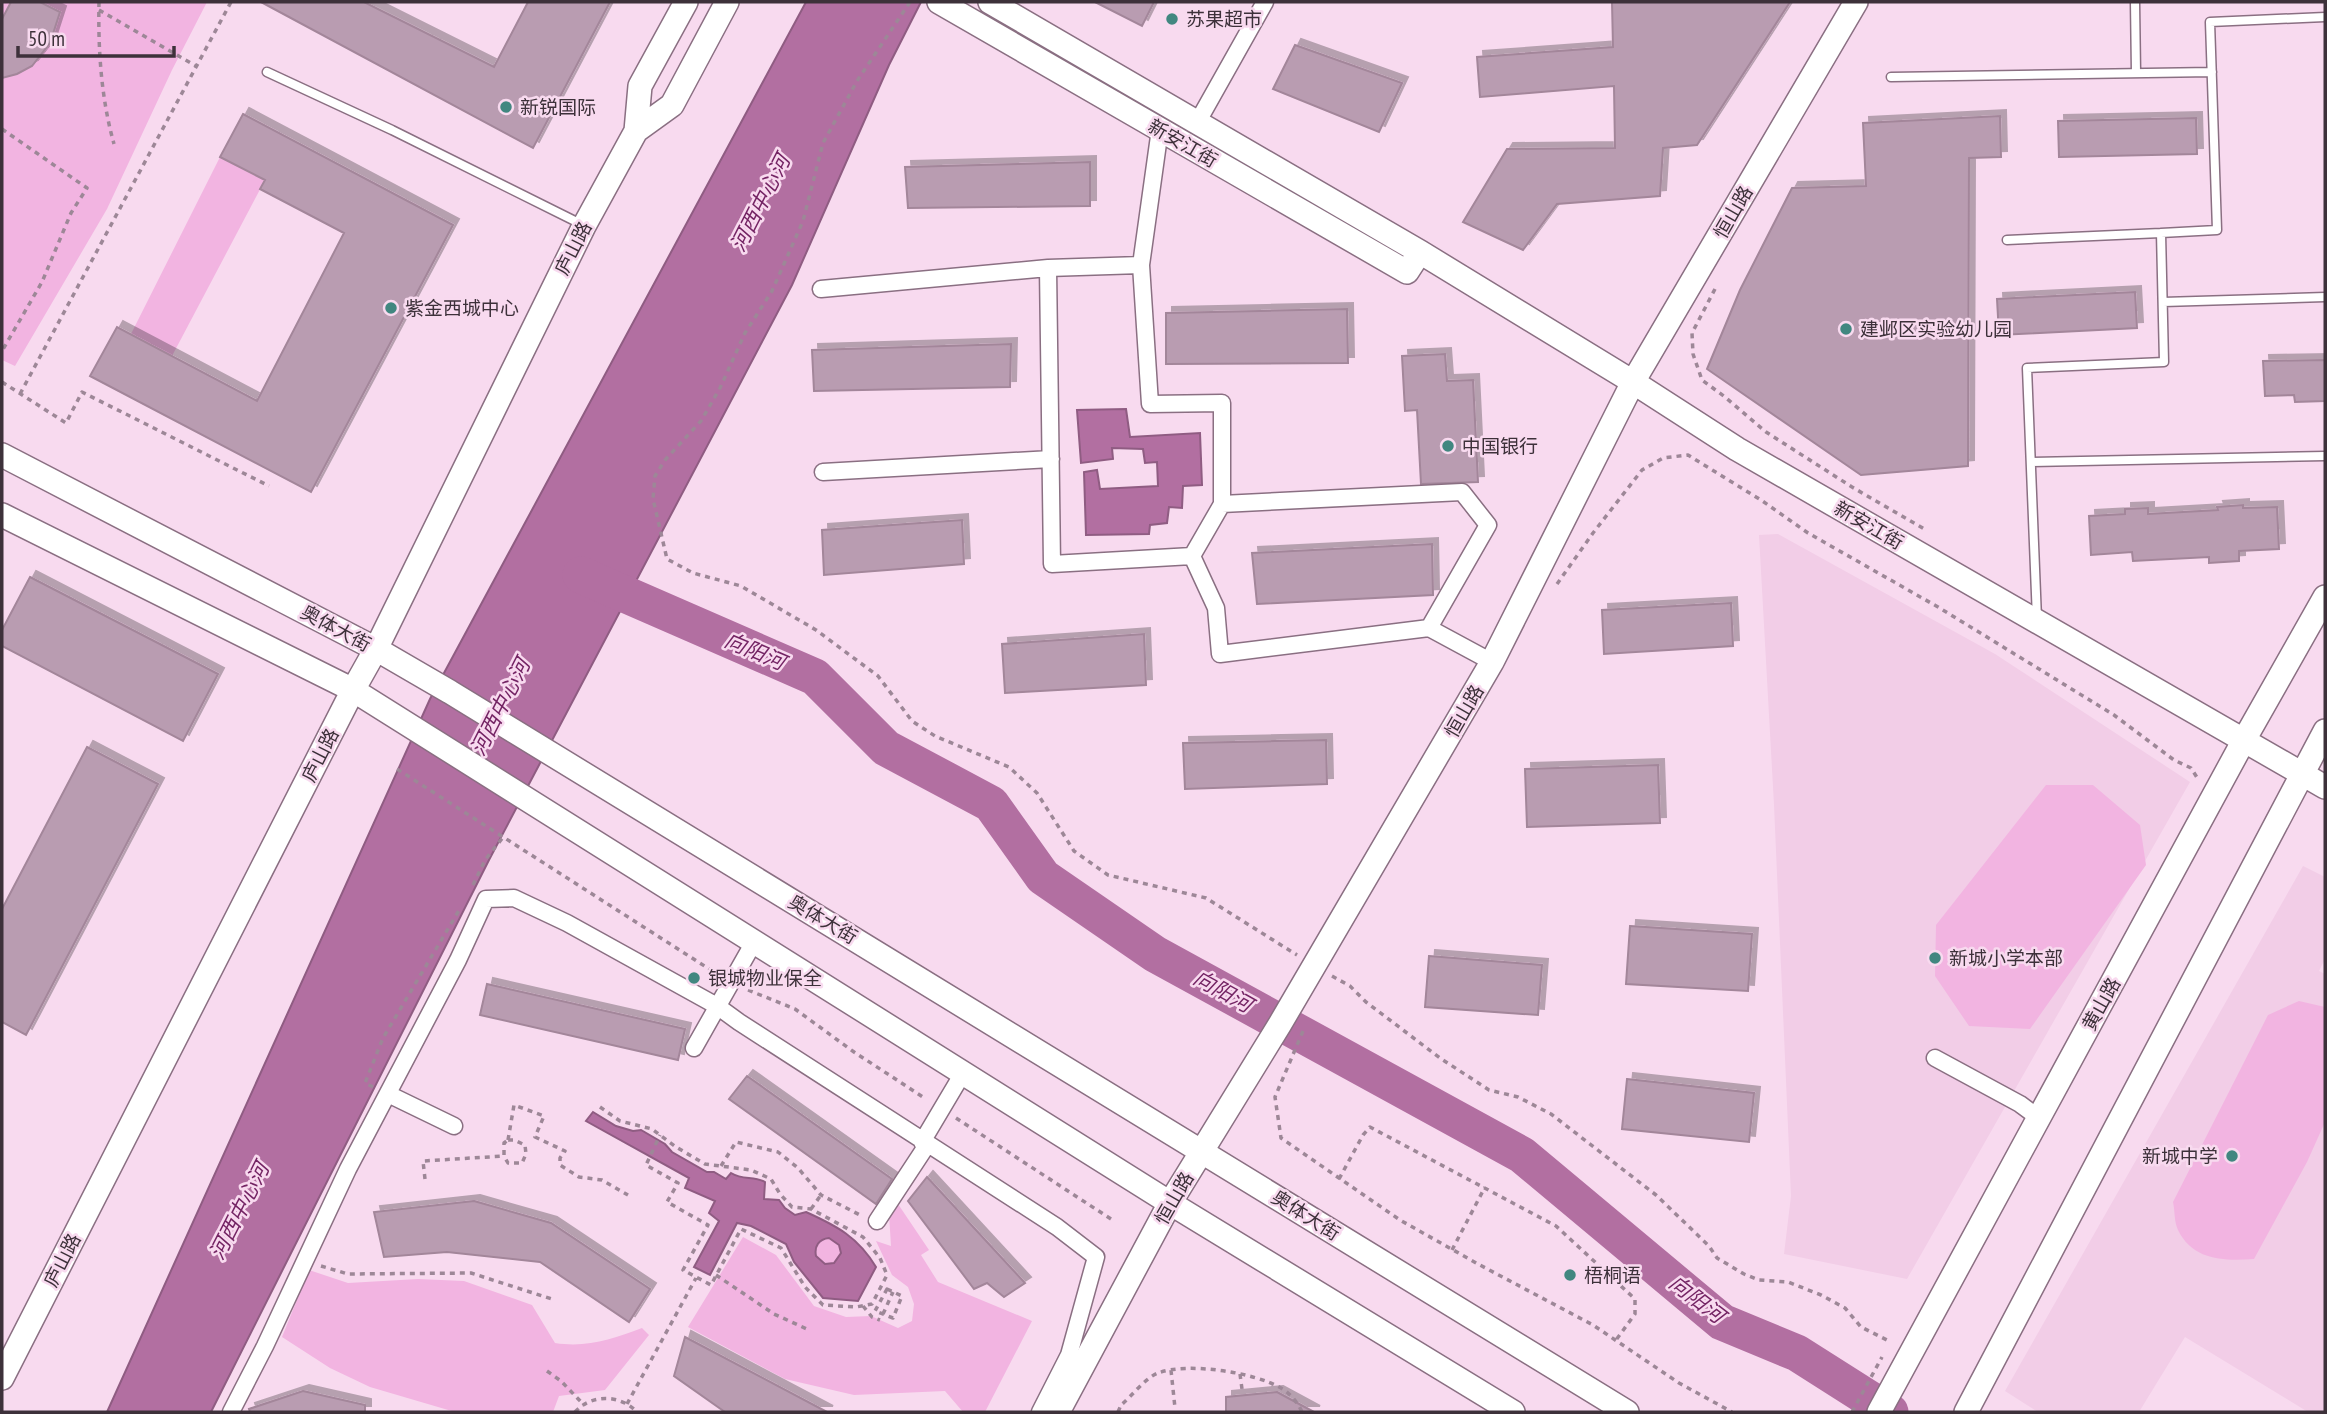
<svg xmlns="http://www.w3.org/2000/svg" width="2327" height="1414" viewBox="0 0 2327 1414" font-family="'PT Sans Narrow','Noto Sans SC',sans-serif">
	<style>
		.built { fill: #f2cde7 }
		.green { fill: #f2b4e1 }
		.water { fill: #b26fa1; stroke: #8f5c82; stroke-width: 2; fill-rule: evenodd }
		.lines { fill: none; stroke-linecap: round; stroke-linejoin: round }
		.river { stroke: #b26fa1; stroke-width: 37 }
		.building { fill: #b99cb1; stroke: #a3869a; stroke-width: 2; filter: url(#shadow) }
		.lane-casing { stroke: #8a6f82; stroke-width: 11 }
		.street-casing { stroke: #8a6f82; stroke-width: 19 }
		.secondary-casing { stroke: #8a6f82; stroke-width: 26 }
		.path { stroke: #9d8797; stroke-width: 3.5; stroke-dasharray: 5 5; stroke-linecap: butt }
		.lane { stroke: #fff; stroke-width: 8 }
		.street { stroke: #fff; stroke-width: 16 }
		.secondary { stroke: #fff; stroke-width: 23 }
		.poi-dot { fill: #418780; stroke: #f8daef; stroke-width: 2.5 }
		.labels { text-anchor: middle; dominant-baseline: central; stroke-width: 5; stroke-linejoin: round; paint-order: stroke }
		.poi-label { font-size: 19px; fill: #3d313a; stroke: #f8daef; text-anchor: start }
		.street-label { font-size: 19px; fill: #3d313a; stroke: #f8daef }
		.water-label { font-size: 21px; font-style: italic; fill: #742464; stroke: #f8daef }
	</style>
	<defs>
		<filter id="shadow"><feDropShadow dx="6" dy="-6" stdDeviation="0" flood-color="#0004"/></filter>
	</defs>
	<rect width="100%" height="100%" fill="#f8daef"/>
	<path class="built" d="M1778,534L1995,654L2190,782L1907,1279L1784,1254L1791,1196L1774,805L1759,535Z
		M2303,866L2325,877V959L2319,971L2325,974V1412H2308L2185,1337L2139,1412H2038L2005,1391Z"/>
	<path class="green" d="M2,2H207L172,70L107,209L15,366L2,360Z
		M220,157L265,180L172,356L131,334Z
		M2046,785H2093L2140,825L2146,865L2030,1029L1969,1026L1935,976L1936,925Z
		M2299,1001L2325,1007V1122L2307,1162L2254,1259C2225,1261 2193,1261 2178,1230C2174,1222 2175,1211 2173,1202L2268,1015Z
		M898,1204L929,1250L921,1255L938,1282L1032,1321L985,1412H963L945,1391L854,1395L785,1379L688,1327L743,1237L776,1255L814,1306L846,1317L871,1316L898,1328L912,1321L914,1304L908,1287L892,1275L876,1241L891,1246L889,1214Z
		M815 1251a13 13 0 1 1 26 0a13 13 0 1 1-26 0Z
		M309,1270L348,1283L418,1279L464,1281L532,1305L555,1343C587,1348 613,1339 642,1328L649,1335L605,1390L559,1396L553,1412H455L370,1387L330,1368L282,1337Z"/>
	<path class="water" d="M806,2H921L889,65L792,285L489,860L211,1412H107L430,699Z
		M1126,409L1130,437L1200,433L1202,485L1183,486L1182,508L1169,507L1167,523L1150,525L1149,534L1086,535L1084,472L1097,470L1100,489L1158,486L1157,462L1145,463L1143,449L1112,448L1113,459L1081,463L1077,410Z
		M593,1112L616,1126L633,1131L641,1130L665,1144L672,1152L707,1172H714L726,1179L731,1173C744,1181 753,1175 765,1182L764,1199L779,1200L785,1208L795,1215L806,1212C837,1226 858,1237 876,1267L858,1301L823,1298L794,1262L786,1244L751,1226L737,1223L710,1275L694,1267L719,1221L709,1213L715,1201L685,1188L689,1178L586,1121ZM829,1238L839,1245L841,1253L834,1263L825,1264L816,1256C814,1246 819,1239 829,1238Z"/>
	<g class="lines">
		<path class="river" d="M581,575L815,677L886,748L991,804L1043,877L1155,954L1522,1155L1722,1322L1797,1353L1890,1412"/>
	</g>
	<path class="building" d="M11,2H40L60,12L50,43L32,66L17,74L2,78V19Z
		M261,2H364L494,67L528,2H610L533,148Z
		M1095,2H1154L1142,26Z
		M1612,2H1790L1697,145L1663,148L1660,196L1557,204L1523,250L1463,222L1507,149L1615,148L1614,86L1480,97L1477,57L1613,47Z
		M1295,45L1402,83L1379,132L1273,89Z
		M243,114L453,225L311,492L90,376L117,327L257,401L344,233L260,189L265,180L220,157Z
		M2000,116L2001,157L1969,158L1968,466L1861,475L1707,369L1740,290L1792,188L1866,186L1863,123Z
		M2196,118L2197,154L2059,157L2058,121Z
		M1090,162V206L908,208L905,167Z
		M2135,292L2137,328L1999,335L1997,299Z
		M1347,309L1348,363L1166,364V313Z
		M1011,344L1010,387L814,391L812,350Z
		M1445,354L1447,381L1473,380L1478,482L1421,484L1417,410L1405,411L1402,356Z
		M2325,360V401L2295,402L2294,395L2265,396L2263,361Z
		M2243,505V508L2277,507L2279,549L2239,551V561L2209,563V557L2133,561L2132,552L2091,555L2089,516L2125,514V509L2148,508V514L2218,510L2217,507Z
		M962,520L964,564L824,575L822,530Z
		M1432,544L1433,595L1257,604L1252,553Z
		M30,577L218,674L183,741L2,646V630Z
		M1731,603L1733,646L1604,654L1602,610Z
		M1144,634L1146,685L1005,693L1002,644Z
		M1326,740L1327,784L1185,789L1183,743Z
		M87,747L158,784L26,1035L2,1022V909Z
		M1658,765L1660,823L1527,827L1525,769Z
		M1630,926L1752,934L1748,991L1626,984Z
		M1429,956L1542,965L1538,1015L1425,1007Z
		M487,984L685,1029L678,1060L480,1015Z
		M747,1076L892,1179L876,1204L729,1099Z
		M1627,1079L1754,1093L1749,1142L1622,1129Z
		M927,1177L1025,1283L1004,1297L987,1283L974,1289L908,1201Z
		M474,1201L551,1223L650,1289L629,1322L540,1262L447,1252L384,1257L374,1212Z
		M685,1337L827,1412H725L674,1376Z
		M303,1391L365,1405V1412H250L249,1409Z
		M1277,1392L1314,1412H1226V1397Z"/>
	<g class="lines">
		<g class="lane-casing">
			<path id="lane" d="M2135,2L2136,73
				M267,72L392,130L581,224
				M1891,77L2212,72
				M2007,240L2161,233
				M2163,302L2325,297
				M2031,462L2325,456
				M2037,619L2027,368L2164,362L2161,233L2217,230L2210,22L2325,17"/>
		</g>
		<g class="street-casing">
			<path id="street" d="M1197,123L1265,2
				M1160,129L1141,265L1048,268L1052,564L1192,556L1216,608L1220,654L1429,628L1492,662
				M1141,265L1150,404L1222,403V504L1462,492L1488,525L1429,628
				M821,289L1048,268
				M823,472L1051,459
				M1192,556L1222,504
				M694,1048L754,942
				M1935,1058L2020,1104L2039,1118
				M388,1094L454,1126
				M922,1142L963,1073
				M877,1221L927,1145
				M231,1412L265,1346L348,1169L458,960L486,899L514,898L567,923L717,1006L739,1022L1057,1227L1096,1257L1069,1355L1040,1412"/>
		</g>
		<g class="secondary-casing">
			<path id="secondary" d="M939,2L1407,272L1420,252
				M990,2L1420,252L1633,382L1737,449L2325,787
				M636,131L672,105L727,2
				M2,455L376,649L450,692L1627,1412
				M2,515L353,690L1170,1203L1513,1412
				M2,1378L353,690L376,649L584,226L636,131L640,86L686,2
				M1058,1412L1170,1203L1280,1024L1492,662L1633,382L1856,2
				M1879,1412L2244,740L2325,597
				M1966,1412L2325,731"/>
		</g>
		<path class="path" d="M99,2C98,49 101,98 114,144
			M910,2L857,81L823,143L803,221L772,291L745,333L720,388L701,421L665,460L655,476L653,499L667,559L693,573L741,586L816,630L878,676L912,721L935,736L1009,767L1037,793L1074,851L1108,875L1206,898L1297,955
			M99,10L196,66
			M2,129L87,188L71,213L42,282L2,351
			M1715,289L1692,333L1693,354L1702,380L1725,397L1766,432L1852,487L1926,530
			M2,382L66,423L82,392L269,486
			M20,394L231,2
			M1557,584L1593,533L1642,470L1663,458L1688,455L1761,500L1808,533L1938,607L2114,715L2174,760L2191,768L2198,779
			M397,769L717,974
			M473,885L485,860L504,836
			M1332,976L1350,986L1366,1002L1440,1058L1489,1090L1518,1097L1551,1114L1656,1195L1709,1246L1717,1258L1744,1274L1759,1280L1788,1282L1821,1295L1845,1308L1861,1327L1891,1342
			M748,990L795,1009L854,1052L926,1099
			M1303,1031L1275,1097L1281,1138L1400,1220L1478,1264L1593,1325L1679,1383L1732,1412
			M373,1087L365,1083L383,1038L461,907
			M600,1107L620,1121L652,1129L676,1147L705,1164L751,1170L771,1179L780,1194L792,1207L811,1209L863,1237L880,1258L887,1275L872,1304L856,1307L823,1305L805,1287L781,1248L741,1229L711,1285L683,1270L708,1225L667,1202L678,1183L646,1165L660,1135
			M956,1118L1114,1221
			M508,1140L514,1105L544,1116L535,1137L565,1151L560,1158V1165L579,1177L602,1180L628,1195
			M508,1140H514L525,1145L526,1154L522,1163H508L504,1156V1143Z
			M721,1166L736,1142L778,1152L798,1168L821,1195L860,1215
			M425,1179L423,1161L504,1156
			M1339,1179L1363,1135L1370,1127L1556,1226L1635,1299V1314L1616,1340
			M811,1209L821,1195
			M1452,1250L1485,1187
			M321,1266L348,1274L471,1273L555,1300
			M716,1275L774,1314L809,1330
			M887,1289L902,1296L893,1318L875,1311Z
			M863,1306L872,1317L880,1320
			M883,1314L893,1292
			M1171,1370L1175,1408
			M547,1371L561,1381L584,1405
			M1240,1374L1242,1389
			M627,1404L696,1278
			M575,1412C591,1394 620,1394 637,1412
			M1118,1412L1121,1405C1132,1396 1145,1378 1158,1373C1188,1362 1253,1372 1281,1388C1290,1393 1298,1403 1302,1412
			M1852,1412L1882,1357"/>
		<use href="#lane" class="lane"/>
		<use href="#street" class="street"/>
		<use href="#secondary" class="secondary"/>
	</g>
	<g class="poi-dot">
		<circle cx="1172" cy="19" r="7"/>
		<circle cx="506" cy="107" r="7"/>
		<circle cx="391" cy="308" r="7"/>
		<circle cx="1846" cy="329" r="7"/>
		<circle cx="1448" cy="446" r="7"/>
		<circle cx="1935" cy="958" r="7"/>
		<circle cx="694" cy="978" r="7"/>
		<circle cx="2232" cy="1156" r="7"/>
		<circle cx="1570" cy="1275" r="7"/>
	</g>
	<g class="labels">
		<g class="poi-label">
			<text x="1186" y="19">苏果超市</text>
			<text x="520" y="107">新锐国际</text>
			<text x="405" y="308">紫金西城中心</text>
			<text x="1860" y="329">建邺区实验幼儿园</text>
			<text x="1462" y="446">中国银行</text>
			<text x="1949" y="958">新城小学本部</text>
			<text x="708" y="978">银城物业保全</text>
			<text x="2218" y="1156" text-anchor="end">新城中学</text>
			<text x="1584" y="1275">梧桐语</text>
		</g>
		<g class="street-label">
			<text transform="translate(1183 143) rotate(30)">新安江街</text>
			<text transform="translate(1733 212) rotate(-60)">恒山路</text>
			<text transform="translate(573 248) rotate(-63)">庐山路</text>
			<text transform="translate(1869 525) rotate(30)">新安江街</text>
			<text transform="translate(336 628) rotate(28)">奥体大街</text>
			<text transform="translate(1464 711) rotate(-60)">恒山路</text>
			<text transform="translate(320 755) rotate(-63)">庐山路</text>
			<text transform="translate(823 919) rotate(31)">奥体大街</text>
			<text transform="translate(2101 1004) rotate(-61)">黄山路</text>
			<text transform="translate(1174 1198) rotate(-60)">恒山路</text>
			<text transform="translate(1306 1215) rotate(32)">奥体大街</text>
			<text transform="translate(62 1260) rotate(-63)">庐山路</text>
		</g>
		<g class="water-label">
			<text transform="translate(760 203) rotate(-63)">河西中心河</text>
			<text transform="translate(755 651) rotate(23)">向阳河</text>
			<text transform="translate(500 707) rotate(-63)">河西中心河</text>
			<text transform="translate(1223 991) rotate(29)">向阳河</text>
			<text transform="translate(239 1211) rotate(-63)">河西中心河</text>
			<text transform="translate(1697 1299) rotate(38)">向阳河</text>
		</g>
	</g>
	<rect width="2327" height="1414" fill="none" stroke="#3d313a" stroke-width="7"/>
	<path d="M18 46v10h156v-10" fill="none" stroke="#3d313a" stroke-width="3.5"/>
	<text x="28" y="46" font-size="21" fill="#3d313a" stroke="#f8daef" stroke-width="5" paint-order="stroke">50 m</text>
</svg>
